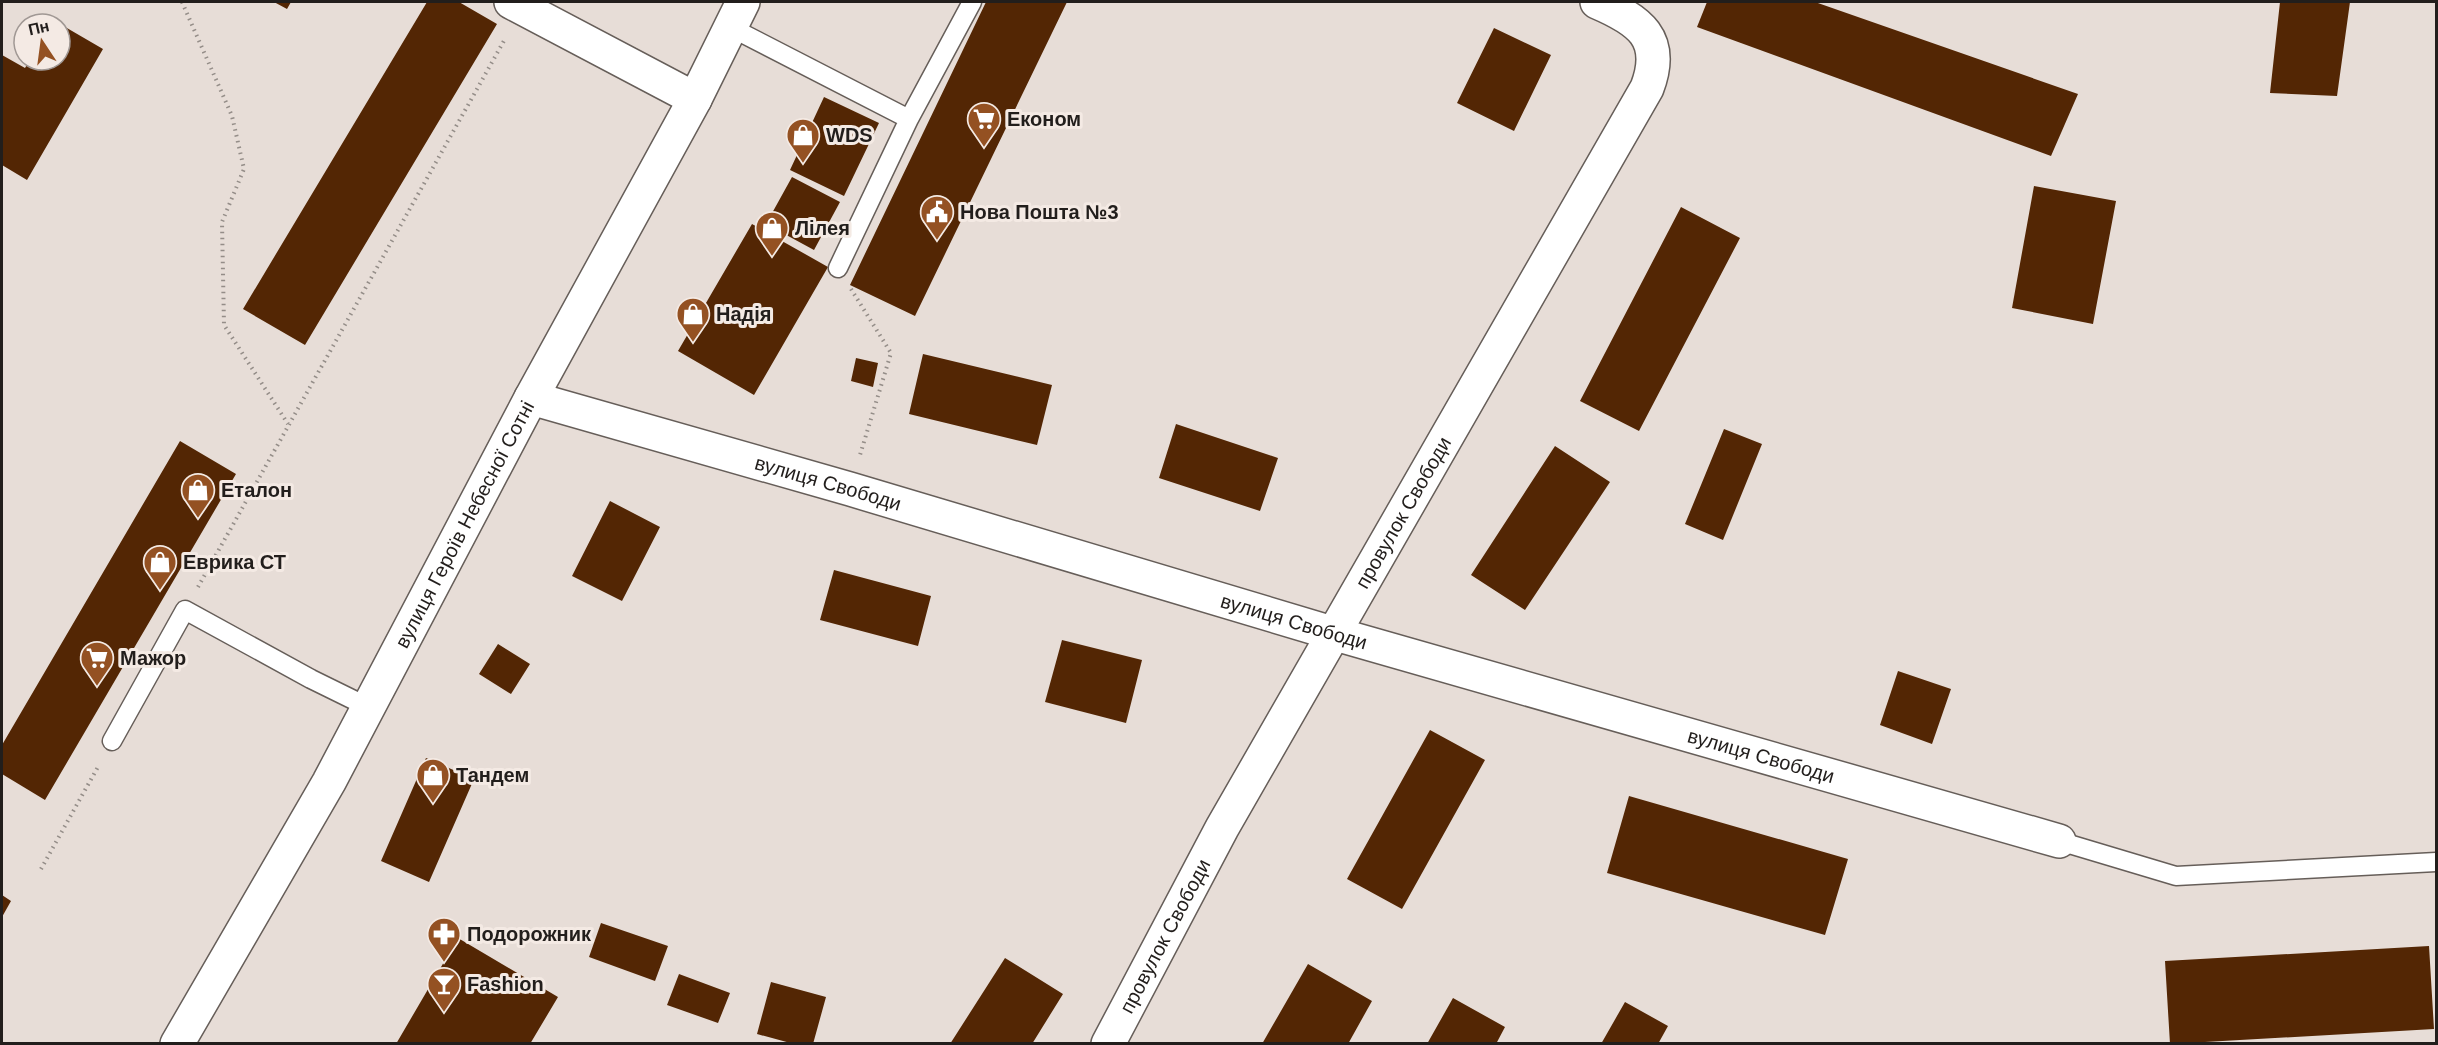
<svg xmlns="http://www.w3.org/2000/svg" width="2438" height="1045" viewBox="0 0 2438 1045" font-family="Arial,sans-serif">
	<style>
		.building { fill: #532604 }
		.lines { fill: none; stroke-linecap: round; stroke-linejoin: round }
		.service-casing { stroke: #665e59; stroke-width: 21 }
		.minor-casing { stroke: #665e59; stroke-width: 36 }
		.path { stroke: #948d88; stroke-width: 4; stroke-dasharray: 1.5 4.5; stroke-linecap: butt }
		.service { stroke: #fff; stroke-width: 18 }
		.minor { stroke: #fff; stroke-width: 33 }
		.labels { text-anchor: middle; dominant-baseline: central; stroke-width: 6; stroke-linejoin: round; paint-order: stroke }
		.poi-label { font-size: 20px; font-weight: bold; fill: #221e1c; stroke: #f4eae4; text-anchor: start }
		.street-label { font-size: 20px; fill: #221e1c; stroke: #f4eae4 }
	</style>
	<rect width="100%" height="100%" fill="#e7ddd7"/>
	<path class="building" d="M274,2H291L287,9Z
		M427,2H459L497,24L305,345L243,309Z
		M986,2H1067L915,316L850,285Z
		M1707,2H1815L2078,94L2051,156L1697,27Z
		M2280,2H2350L2337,96L2270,93Z
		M60,24L103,49L27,180L2,165V55L25,68L30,60H60Z
		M1494,28L1551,55L1514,131L1457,103Z
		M824,97L879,123L844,196L790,170Z
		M792,177L840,202L814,250L766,224Z
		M2034,186L2116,201L2093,324L2012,308Z
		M1681,207L1740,238L1639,431L1580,401Z
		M752,224L828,267L754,395L678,351Z
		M923,354L1052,385L1037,445L909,414Z
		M856,358L878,363L873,387L851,381Z
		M1176,424L1278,458L1260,511L1159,478Z
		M1724,429L1762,444L1723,540L1685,524Z
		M180,441L236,474L45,800L2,774V745Z
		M1555,446L1610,482L1525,610L1471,575Z
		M610,501L660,527L622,601L572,576Z
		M834,570L931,596L918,646L820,620Z
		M1062,640L1142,660L1126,723L1045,702Z
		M498,644L530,664L511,694L479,674Z
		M1898,671L1951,689L1932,744L1880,725Z
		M1430,730L1485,760L1402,909L1347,879Z
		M426,758L474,779L429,882L381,861Z
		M1629,796L1848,859L1825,935L1607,873Z
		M2,895L11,901L2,917Z
		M601,923L668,946L655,981L589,957Z
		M458,938L558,997L530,1044H396Z
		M2429,946L2434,1029L2170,1044L2165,961Z
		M1005,958L1063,994L1032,1044H950Z
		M1308,964L1372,1001L1348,1044H1262Z
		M679,974L730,993L718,1023L667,1005Z
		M771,982L826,997L813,1044H794L757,1034Z
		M1453,998L1505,1027L1496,1044H1427Z
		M1625,1002L1668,1026L1658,1044H1601Z"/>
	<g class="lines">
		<g class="service-casing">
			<path id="service" d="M730,27L909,119
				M838,268L909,119L972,2
				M112,741L185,610L311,679L368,707
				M2059,841L2176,876L2436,862"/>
		</g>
		<g class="minor-casing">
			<g id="minor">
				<path d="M511,2L695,99"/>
				<path id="s1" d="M531,398L850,489L1332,633L2059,841"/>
				<path id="s2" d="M177,1044L329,782L531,398L695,99L743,2"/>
				<path id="s3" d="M1108,1044L1222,828L1647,88C1666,38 1639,20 1597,2"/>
			</g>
		</g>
		<path class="path" d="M182,2L232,116L244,169L222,222L224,325L288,424
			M851,289L891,353L860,455
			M198,587L505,39
			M41,869L99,765"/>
		<use href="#service" class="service"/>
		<use href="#minor" class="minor"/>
	</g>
	<defs>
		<g id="supermarket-pin" transform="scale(1.725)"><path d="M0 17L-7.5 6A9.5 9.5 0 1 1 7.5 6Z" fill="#945122" stroke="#f4eae4"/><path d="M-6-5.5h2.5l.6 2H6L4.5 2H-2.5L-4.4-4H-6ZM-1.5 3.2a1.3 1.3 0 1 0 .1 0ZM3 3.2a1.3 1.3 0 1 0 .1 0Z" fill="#fff"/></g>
		<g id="shop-pin" transform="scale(1.725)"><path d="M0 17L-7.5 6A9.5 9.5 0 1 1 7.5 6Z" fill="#945122" stroke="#f4eae4"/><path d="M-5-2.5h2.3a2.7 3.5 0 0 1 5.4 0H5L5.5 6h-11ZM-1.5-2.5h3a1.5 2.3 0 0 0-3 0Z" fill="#fff"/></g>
		<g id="civic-pin" transform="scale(1.725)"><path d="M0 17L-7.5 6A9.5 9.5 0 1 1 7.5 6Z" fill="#945122" stroke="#f4eae4"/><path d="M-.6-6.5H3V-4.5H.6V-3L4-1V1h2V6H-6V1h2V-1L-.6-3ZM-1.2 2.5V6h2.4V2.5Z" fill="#fff"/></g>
		<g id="pharmacy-pin" transform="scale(1.725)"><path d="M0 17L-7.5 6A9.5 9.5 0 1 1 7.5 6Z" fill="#945122" stroke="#f4eae4"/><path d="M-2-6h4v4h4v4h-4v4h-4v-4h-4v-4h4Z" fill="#fff"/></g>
		<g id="bar-pin" transform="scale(1.725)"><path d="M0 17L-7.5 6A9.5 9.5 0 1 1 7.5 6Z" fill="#945122" stroke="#f4eae4"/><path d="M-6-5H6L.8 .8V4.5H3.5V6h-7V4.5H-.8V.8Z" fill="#fff"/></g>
	</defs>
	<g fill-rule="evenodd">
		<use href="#supermarket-pin" x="984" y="119"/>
		<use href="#shop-pin" x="803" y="135"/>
		<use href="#civic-pin" x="937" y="212"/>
		<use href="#shop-pin" x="772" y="228"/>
		<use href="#shop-pin" x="693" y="314"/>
		<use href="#shop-pin" x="198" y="490"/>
		<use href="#shop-pin" x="160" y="562"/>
		<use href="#supermarket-pin" x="97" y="658"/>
		<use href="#shop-pin" x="433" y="775"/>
		<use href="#pharmacy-pin" x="444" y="934"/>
		<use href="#bar-pin" x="444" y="984"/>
	</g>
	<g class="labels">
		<g class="poi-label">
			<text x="1007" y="119">Економ</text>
			<text x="826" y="135">WDS</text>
			<text x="960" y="212">Нова Пошта №3</text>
			<text x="795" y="228">Лілея</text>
			<text x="716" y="314">Надія</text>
			<text x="221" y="490">Еталон</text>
			<text x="183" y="562">Еврика СТ</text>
			<text x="120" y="658">Мажор</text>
			<text x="456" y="775">Тандем</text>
			<text x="467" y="934">Подорожник</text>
			<text x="467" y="984">Fashion</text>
		</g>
		<g class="street-label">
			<text stroke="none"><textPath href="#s1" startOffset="309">вулиця Свободи</textPath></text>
			<text stroke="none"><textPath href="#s3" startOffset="608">провулок Свободи</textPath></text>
			<text stroke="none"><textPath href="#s2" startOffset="594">вулиця Героїв Небесної Сотні</textPath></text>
			<text stroke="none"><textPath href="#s1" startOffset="795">вулиця Свободи</textPath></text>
			<text stroke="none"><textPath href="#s1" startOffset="1281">вулиця Свободи</textPath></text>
			<text stroke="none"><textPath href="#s3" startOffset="122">провулок Свободи</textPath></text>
		</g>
	</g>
	<rect width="2438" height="1045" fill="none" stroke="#221e1c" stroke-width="6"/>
	<g transform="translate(42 42) rotate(347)"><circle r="28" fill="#f4eae4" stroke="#a09894" stroke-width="1.5"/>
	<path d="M0-4.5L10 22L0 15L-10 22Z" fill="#945122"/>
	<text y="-9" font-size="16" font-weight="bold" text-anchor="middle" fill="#221e1c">Пн</text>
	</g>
</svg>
